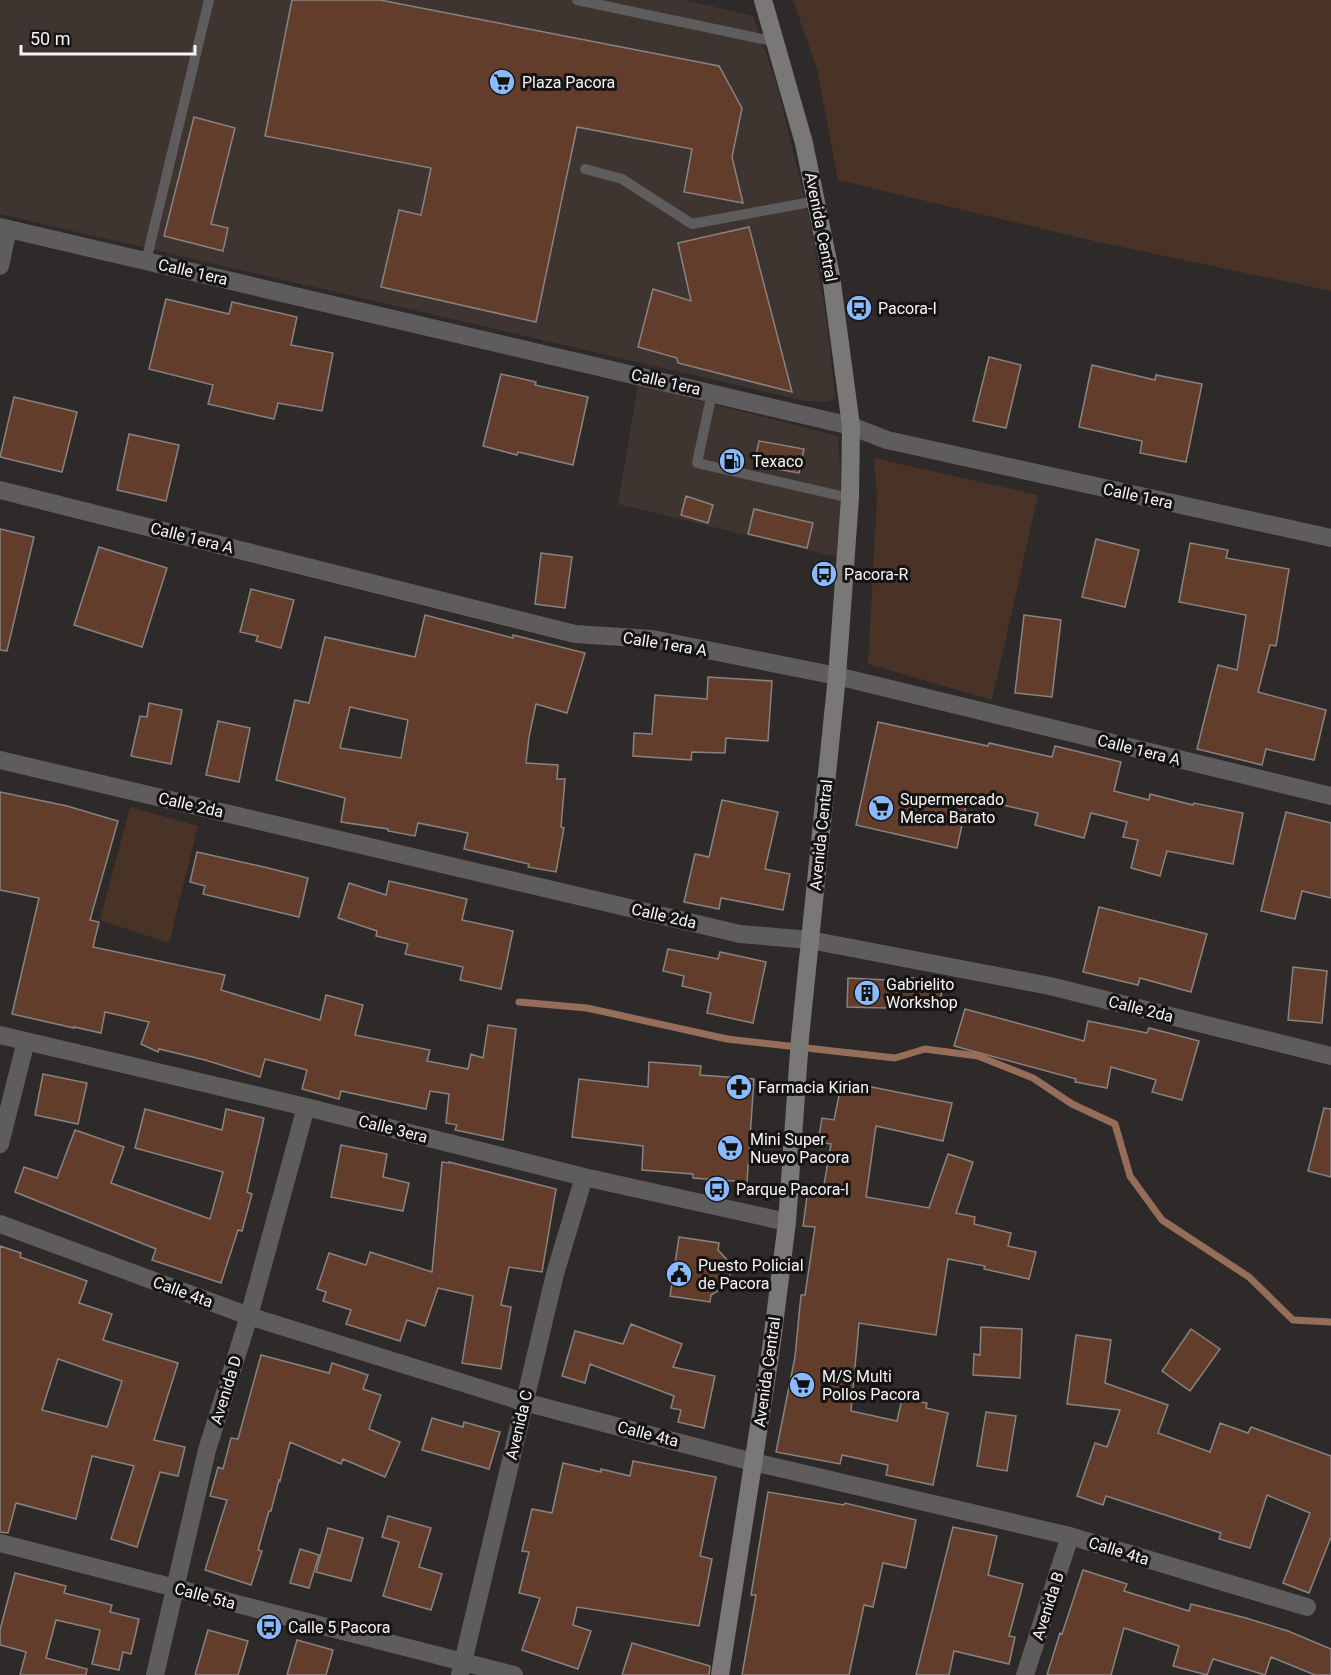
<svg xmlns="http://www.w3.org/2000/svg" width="1331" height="1675" viewBox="0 0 1331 1675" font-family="Roboto,sans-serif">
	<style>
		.built { fill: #3e3430 }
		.green { fill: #493226 }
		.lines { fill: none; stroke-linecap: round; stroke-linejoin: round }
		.stream { stroke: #966d59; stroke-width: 7 }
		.building { fill: #633d2b; stroke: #888382; stroke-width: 1.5; fill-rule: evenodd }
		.lane { stroke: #5e5c5c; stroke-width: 10 }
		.street { stroke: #5e5c5c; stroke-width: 18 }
		.secondary { stroke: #7a7876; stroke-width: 18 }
		.labels { text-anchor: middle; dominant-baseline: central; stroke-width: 6; stroke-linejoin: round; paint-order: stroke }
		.poi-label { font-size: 16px; fill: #f7f4f3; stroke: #151313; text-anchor: start }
		.street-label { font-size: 16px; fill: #f7f4f3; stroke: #151313 }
	</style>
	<rect width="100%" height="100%" fill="#2e2a29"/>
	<path class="built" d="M0,0H684L753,16L777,85L812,230L827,323L835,396L829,402L805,401L0,214Z
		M638,385L838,436L841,486L838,557L618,504Z"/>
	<path class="green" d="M793,0H1331V291L1098,242L838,180L817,69Z
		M874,458L1038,495L992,700L868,664L877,498Z
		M130,807L198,826L169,943L100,920Z"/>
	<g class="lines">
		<path class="stream" d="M519,1002L587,1008L727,1039L895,1058L925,1049L978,1056L1033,1078L1072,1104L1115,1124L1130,1176L1162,1220L1249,1277L1293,1320L1331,1322"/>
	</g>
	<path class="building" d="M292,0H380L719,66L742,108L732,157L743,203L684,192L692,149L577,127L536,322L381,287L399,210L421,215L431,168L265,136Z
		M194,117L235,128L211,224L228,228L223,251L164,236Z
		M749,227L792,392L678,363L677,358L638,347L653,289L691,301L678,243Z
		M166,299L229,314L232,302L297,317L291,345L333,353L322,411L278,403L274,419L208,404L213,385L149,369Z
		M989,357L1021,365L1006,428L973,421Z
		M1092,365L1155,380L1156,375L1202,384L1186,462L1140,453L1142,441L1079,427Z
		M501,374L536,382L535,385L588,397L573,465L518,452L517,455L483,446Z
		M14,397L77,412L62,472L0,457Z
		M129,434L179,445L166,501L117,490Z
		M759,441L804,449L799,473L754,465Z
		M686,496L713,505L708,523L681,515Z
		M754,509L813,523L807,548L748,534Z
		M0,529L34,537L7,651L0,650Z
		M1096,539L1139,550L1125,607L1082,597Z
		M1190,543L1228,550L1226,558L1289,569L1276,646L1270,645L1258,692L1326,710L1314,760L1266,749L1262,765L1197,749L1218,665L1237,670L1246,615L1179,602Z
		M99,547L167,568L142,647L74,625Z
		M541,553L572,557L565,608L535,604Z
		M251,589L294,600L281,648L256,641L258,636L240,632Z
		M425,615L513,638V635L585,653L567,713L536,704L529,737L526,763L558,765L557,779H565L561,827L564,828L556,872L528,867L529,864L464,849L468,833L418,823L415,836L388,831V829L341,822L345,798L276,780L295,700L309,703L325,637L415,657ZM350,707L408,720L401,758L340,748Z
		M1024,615L1061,620L1052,697L1015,693Z
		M708,677L772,681L768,741L726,738L725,753L692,752L691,760L633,756L634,733L652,734L655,695L707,699Z
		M149,703L182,710L171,764L131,756L140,716L147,717Z
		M218,721L250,728L239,782L206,775Z
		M878,722L988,746L989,743L1052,757L1055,746L1121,762L1114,791L1149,800L1150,794L1193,805L1194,803L1243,813L1233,864L1167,851L1160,876L1131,868L1138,840L1123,837L1127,822L1091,813L1084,838L1035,825L1038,813L968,797L957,848L856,825Z
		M0,792L67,806L118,821L90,920L99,922L93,947L225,975L221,990L320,1020L326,995L363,1005L355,1035L430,1050L427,1061L468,1069L471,1054L483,1058L488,1025L516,1029L503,1140L455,1130L457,1125L446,1123L449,1094L430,1091L426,1109L341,1091L339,1099L302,1089L307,1070L265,1059L260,1077L205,1060L159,1049L158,1052L141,1044L149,1022L105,1012L101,1033L74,1027V1028L12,1014L39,898L0,890Z
		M722,800L778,812L765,869L790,874L783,910L721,898L719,909L684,902L695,854L709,857Z
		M1286,812L1331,823V898L1302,891L1295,919L1261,911Z
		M197,852L268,868L308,878L299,917L203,894L205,886L190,882Z
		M389,881L467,899L462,920L513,931L501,989L460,980L463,967L405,954L408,944L376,936L377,931L338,918L349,883L386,895Z
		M1099,907L1207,934L1191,992L1140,978L1138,985L1083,972Z
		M668,949L718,959L720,952L766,962L753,1023L707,1013L711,993L682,986L684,976L663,971Z
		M1293,967L1327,971L1322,1023L1288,1020Z
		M908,977L943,984L939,1009L887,999L886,1008L847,1007L848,978L907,981Z
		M965,1009L1084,1041L1088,1021L1147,1033L1149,1028L1199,1041L1182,1100L1152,1092L1156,1080L1111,1067L1107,1088L1075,1082L1076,1079L954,1046Z
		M649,1062L701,1066L700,1075L754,1079L747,1182L693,1178V1174L642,1170L643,1146L572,1137L579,1079L648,1087Z
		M43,1074L87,1083L78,1124L35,1115Z
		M842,1081L952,1103L943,1141L876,1126L866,1197L929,1208L948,1154L973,1162L956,1213L975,1217L974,1224L1011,1233L1008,1246L1036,1252L1029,1279L984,1269L985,1266L948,1259L936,1335L859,1323L851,1411L897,1421L902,1399L927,1403L926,1408L948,1413L933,1485L886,1475L888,1465L842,1455L840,1464L776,1452L795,1357L801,1295H805L815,1227L803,1226L808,1189L823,1191L831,1144L818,1142L822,1118L834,1120Z
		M1324,1108L1331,1109V1177L1308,1171Z
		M145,1109L222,1130L226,1109L264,1118L247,1192L252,1194L242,1231L238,1230L221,1283L152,1260L156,1249L15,1192L24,1167L57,1178L75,1130L124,1147L111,1183L210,1219L223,1172L135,1148Z
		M341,1145L387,1154L383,1177L409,1183L403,1211L331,1197Z
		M442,1162L449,1163V1162L556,1189L542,1272L509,1267L501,1305L511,1307L501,1369L462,1363L473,1296L438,1288L425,1326L407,1320L400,1341L346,1324L351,1310L323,1301L326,1292L317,1289L329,1253L366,1265L370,1252L432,1272Z
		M679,1237L719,1243L718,1250L731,1264L729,1284L711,1295L710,1302L670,1296Z
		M0,1246L21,1253L20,1257L87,1281L79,1303L112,1314L103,1340L178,1363L154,1440L185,1447L178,1476L160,1472L137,1547L111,1539L134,1466L92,1456L76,1519L16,1503L8,1533L0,1532ZM58,1359L122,1381L107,1427L42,1410Z
		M631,1324L682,1344L673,1367L715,1376L704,1428L678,1422L681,1410L671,1408L674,1396L590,1364L585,1383L562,1376L575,1331L623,1344Z
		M981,1327L1022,1329L1020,1378L973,1375L974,1354L980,1355Z
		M1191,1329L1220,1349L1190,1391L1162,1371Z
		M1076,1335L1111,1340L1105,1383L1168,1405L1158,1433L1210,1452L1220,1423L1248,1433L1251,1427L1331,1456V1537L1309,1593L1283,1583L1310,1513L1267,1495L1250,1548L1219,1539L1221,1533L1106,1496L1103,1505L1077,1496L1095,1443L1107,1447L1120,1410L1067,1404Z
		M261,1355L329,1373L332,1363L368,1375L363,1389L381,1395L369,1429L400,1442L385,1477L343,1459L341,1464L290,1442L280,1481L279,1480L271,1511H269L258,1550L262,1551L251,1585L205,1570L227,1500L210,1496L218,1467L223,1469L231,1438L238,1439Z
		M986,1412L1016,1416L1007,1471L977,1466Z
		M432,1418L463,1427L464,1422L500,1432L489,1469L422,1450Z
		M633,1461L716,1477L700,1556L712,1559L699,1626L577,1607L573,1625L591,1631L578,1669L522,1650L540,1598L519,1593L529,1552L522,1551L532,1509L552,1513L563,1463L601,1472V1469L630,1476Z
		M768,1492L844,1505L845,1503L916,1520L906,1568L883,1563L873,1607L864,1605L849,1675H742L756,1595H751Z
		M388,1516L431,1528L419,1567L442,1574L431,1610L383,1596L399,1542L382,1537Z
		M953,1527L997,1536L988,1575L1023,1584L1009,1636L1015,1637L1009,1664L954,1651L949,1675H916Z
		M328,1528L363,1538L351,1581L316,1572Z
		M300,1549L319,1555L309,1588L290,1583Z
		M1083,1570L1127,1584L1124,1591L1189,1611L1191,1604L1246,1618L1288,1631L1331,1649V1675H1315L1271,1657L1265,1675L1213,1659L1207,1675L1173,1666L1179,1646L1124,1628L1111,1675H1047L1060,1633L1062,1634Z
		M15,1573L66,1586L64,1593L112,1605L110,1612L139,1619L131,1654L123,1652L119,1670L92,1664L100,1630L56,1620L46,1658L87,1669L86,1675H20L26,1652L0,1645V1630Z
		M208,1630L248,1641L238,1675H195Z
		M297,1640L333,1650L326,1675H287Z
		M632,1643L710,1666L709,1675H622Z"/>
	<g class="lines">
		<path class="lane" d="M577,0L777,42
			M585,169L622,179L692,224L816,201
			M146,261L209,0
			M712,393L697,463L850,498"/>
		<path class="street" d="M0,227L851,426L887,440L1331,538
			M0,266L8,229
			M0,490L575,634L652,639L837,676L1331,796
			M0,760L740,934L810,940L1050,986L1331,1056
			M0,1035L306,1107L584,1177L787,1222
			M0,1144L26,1041
			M0,1224L249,1316L524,1402L753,1462L1070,1536L1307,1607
			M0,1543L514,1675
			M155,1675L207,1450L249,1316L306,1107
			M460,1675L555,1274L584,1177
			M1025,1675L1070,1536"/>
		<path class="secondary" d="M720,1675L771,1349L787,1222L800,1038L837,676L850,498L851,426L831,276L804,143L763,0"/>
	</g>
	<defs>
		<g id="supermarket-disc" transform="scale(1.35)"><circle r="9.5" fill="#8abafc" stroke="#151313"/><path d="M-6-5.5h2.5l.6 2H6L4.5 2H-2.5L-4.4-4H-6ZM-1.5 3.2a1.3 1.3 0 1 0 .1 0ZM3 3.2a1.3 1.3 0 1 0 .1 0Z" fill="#111"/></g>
		<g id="bus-disc" transform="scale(1.35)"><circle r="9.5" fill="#8abafc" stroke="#151313"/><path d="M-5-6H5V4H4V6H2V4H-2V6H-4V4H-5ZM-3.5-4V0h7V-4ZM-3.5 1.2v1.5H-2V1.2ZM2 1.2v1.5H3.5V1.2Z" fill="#111"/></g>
		<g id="fuel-disc" transform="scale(1.35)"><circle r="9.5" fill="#8abafc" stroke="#151313"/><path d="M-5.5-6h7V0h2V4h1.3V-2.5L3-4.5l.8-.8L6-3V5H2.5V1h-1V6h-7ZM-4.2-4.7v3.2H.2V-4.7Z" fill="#111"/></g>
		<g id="building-disc" transform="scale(1.35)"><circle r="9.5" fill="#8abafc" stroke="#151313"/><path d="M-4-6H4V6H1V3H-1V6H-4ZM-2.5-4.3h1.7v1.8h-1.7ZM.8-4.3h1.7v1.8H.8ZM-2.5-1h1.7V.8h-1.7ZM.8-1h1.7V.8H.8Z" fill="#111"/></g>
		<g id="pharmacy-disc" transform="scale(1.35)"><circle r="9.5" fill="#8abafc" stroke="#151313"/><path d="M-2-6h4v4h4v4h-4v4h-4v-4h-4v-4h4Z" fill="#111"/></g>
		<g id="civic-disc" transform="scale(1.35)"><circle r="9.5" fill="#8abafc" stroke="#151313"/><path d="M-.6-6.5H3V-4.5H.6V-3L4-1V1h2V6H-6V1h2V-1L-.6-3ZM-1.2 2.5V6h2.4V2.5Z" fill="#111"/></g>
	</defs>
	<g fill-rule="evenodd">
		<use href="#supermarket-disc" x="502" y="82"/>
		<use href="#bus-disc" x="859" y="308"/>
		<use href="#fuel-disc" x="732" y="461"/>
		<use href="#bus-disc" x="824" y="574"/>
		<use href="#supermarket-disc" x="881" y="808"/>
		<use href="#building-disc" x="867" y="993"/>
		<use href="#pharmacy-disc" x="739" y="1087"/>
		<use href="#supermarket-disc" x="730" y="1148"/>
		<use href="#bus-disc" x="717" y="1189"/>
		<use href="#civic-disc" x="679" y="1274"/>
		<use href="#supermarket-disc" x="802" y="1385"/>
		<use href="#bus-disc" x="269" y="1627"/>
	</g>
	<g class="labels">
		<g class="poi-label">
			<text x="522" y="82">Plaza Pacora</text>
			<text x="878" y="308">Pacora-I</text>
			<text x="752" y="461">Texaco</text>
			<text x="844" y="574">Pacora-R</text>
			<text x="900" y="799">Supermercado<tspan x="900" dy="18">Merca Barato</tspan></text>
			<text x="886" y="984">Gabrielito<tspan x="886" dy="18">Workshop</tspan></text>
			<text x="758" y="1087">Farmacia Kirian</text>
			<text x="750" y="1139">Mini Super<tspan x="750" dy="18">Nuevo Pacora</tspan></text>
			<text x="736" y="1189">Parque Pacora-I</text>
			<text x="698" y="1265">Puesto Policial<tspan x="698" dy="18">de Pacora</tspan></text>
			<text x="822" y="1376">M/S Multi<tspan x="822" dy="18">Pollos Pacora</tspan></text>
			<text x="288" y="1627">Calle 5 Pacora</text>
		</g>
		<g class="street-label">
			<text transform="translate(821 227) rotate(79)">Avenida Central</text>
			<text transform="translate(193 272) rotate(13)">Calle 1era</text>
			<text transform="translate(666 382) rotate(13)">Calle 1era</text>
			<text transform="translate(1138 496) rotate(12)">Calle 1era</text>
			<text transform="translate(192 538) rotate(14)">Calle 1era A</text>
			<text transform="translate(665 644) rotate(9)">Calle 1era A</text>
			<text transform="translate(1139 750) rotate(14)">Calle 1era A</text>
			<text transform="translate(191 805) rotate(13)">Calle 2da</text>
			<text transform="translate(821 835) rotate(-84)">Avenida Central</text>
			<text transform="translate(664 916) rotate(13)">Calle 2da</text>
			<text transform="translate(1141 1009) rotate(14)">Calle 2da</text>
			<text transform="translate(393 1129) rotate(14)">Calle 3era</text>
			<text transform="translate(183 1292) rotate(20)">Calle 4ta</text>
			<text transform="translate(767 1372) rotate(-82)">Avenida Central</text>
			<text transform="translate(226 1390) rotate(-73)">Avenida D</text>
			<text transform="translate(519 1425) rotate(-77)">Avenida C</text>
			<text transform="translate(648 1434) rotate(14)">Calle 4ta</text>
			<text transform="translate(1119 1551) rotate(17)">Calle 4ta</text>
			<text transform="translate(205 1596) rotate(15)">Calle 5ta</text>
			<text transform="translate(1048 1606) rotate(-72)">Avenida B</text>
		</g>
	</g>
	<path d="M21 45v9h174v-9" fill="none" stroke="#f7f4f3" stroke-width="3"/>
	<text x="30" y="45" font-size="18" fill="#f7f4f3" stroke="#151313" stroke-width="4.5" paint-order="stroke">50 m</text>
</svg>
